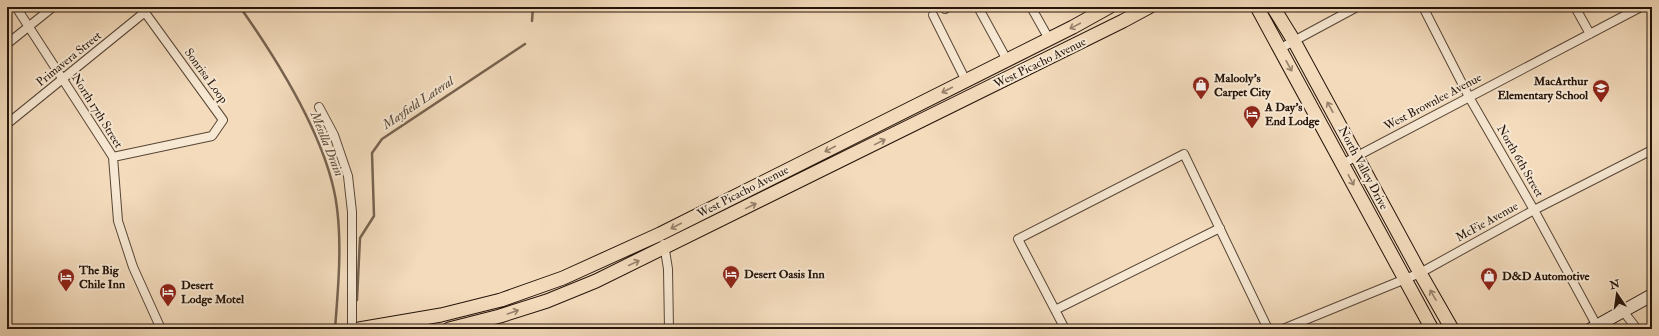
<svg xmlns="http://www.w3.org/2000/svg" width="1659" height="336" viewBox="0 0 1659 336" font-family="'IM FELL Double Pica',serif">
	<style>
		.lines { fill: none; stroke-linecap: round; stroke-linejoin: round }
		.stream { stroke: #776350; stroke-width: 2.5 }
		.street-casing { stroke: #584636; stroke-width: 10 }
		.secondary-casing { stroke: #25140a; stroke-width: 14 }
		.primary-casing { stroke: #25140a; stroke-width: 15 }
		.street { stroke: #f7e8d3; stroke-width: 8 }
		.secondary { stroke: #f7e8d3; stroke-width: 12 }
		.primary { stroke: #f3dbbc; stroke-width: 13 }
		.oneway { stroke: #96816c }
		.labels { text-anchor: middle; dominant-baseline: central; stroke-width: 4; stroke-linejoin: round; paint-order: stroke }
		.street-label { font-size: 12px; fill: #25140a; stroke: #f7e8d3 }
		.poi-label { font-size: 12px; font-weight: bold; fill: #25140a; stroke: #f7e8d3; text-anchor: start }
		.water-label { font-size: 13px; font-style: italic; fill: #5b4839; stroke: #f7e8d3 }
	</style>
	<rect width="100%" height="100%" fill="#f3dbbc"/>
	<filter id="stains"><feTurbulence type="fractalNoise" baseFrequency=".005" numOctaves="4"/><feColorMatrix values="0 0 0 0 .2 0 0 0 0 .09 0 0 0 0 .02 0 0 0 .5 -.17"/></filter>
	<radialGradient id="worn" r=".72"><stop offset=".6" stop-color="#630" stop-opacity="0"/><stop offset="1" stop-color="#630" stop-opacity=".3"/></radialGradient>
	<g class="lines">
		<path class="stream" d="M240,7C278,61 329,142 337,208C342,247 338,290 335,329
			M532,21L533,7
			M357,300L360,238L374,216L372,153L382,139L525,44"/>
		<g class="street-casing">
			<path id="street" d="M16,7L113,157L118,221L133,267L161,329
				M978,7L1007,60
				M1031,7L1049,39
				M1423,7L1469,97L1534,210L1597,326
				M1575,7L1590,34
				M945,9L948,7
				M933,15L966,81
				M7,44L53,7
				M1279,49L1357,7
				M319,107L334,135L348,176L352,212V329
				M7,124L145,12
				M113,157L212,136L223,120L141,7
				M1342,164L1641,7
				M664,244L668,269L669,329
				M1055,310L1220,228
				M1623,311L1637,329
				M1065,329L1018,239L1184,154L1268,329
				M1283,329L1420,273L1534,210L1652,150"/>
		</g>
		<g class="secondary-casing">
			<path id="secondary" d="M1591,329L1652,295"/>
		</g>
		<g class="primary-casing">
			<path id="primary" d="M1257,7L1432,329
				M1273,7L1294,41L1420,273L1452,329
				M359,329L441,315L501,300L563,278L660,234L1073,27L1109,7
				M449,329L500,316L547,301L596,281L1123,21L1149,7"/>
		</g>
		<use href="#street" class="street"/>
		<use href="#secondary" class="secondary"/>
		<use href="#primary" class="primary"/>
	</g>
	<defs><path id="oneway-shaft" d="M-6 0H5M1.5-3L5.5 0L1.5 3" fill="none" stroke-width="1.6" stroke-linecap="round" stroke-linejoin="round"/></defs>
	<g class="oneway">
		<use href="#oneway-shaft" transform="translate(1075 26) rotate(152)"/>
		<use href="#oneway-shaft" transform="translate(1289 66) rotate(61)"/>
		<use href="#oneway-shaft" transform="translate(947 90) rotate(153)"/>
		<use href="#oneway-shaft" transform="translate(1330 107) rotate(-119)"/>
		<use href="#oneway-shaft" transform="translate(880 142) rotate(-26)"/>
		<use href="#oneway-shaft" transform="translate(830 149) rotate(153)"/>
		<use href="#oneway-shaft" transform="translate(1351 180) rotate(62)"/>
		<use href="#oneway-shaft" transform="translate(751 206) rotate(-26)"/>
		<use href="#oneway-shaft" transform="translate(676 226) rotate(153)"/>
		<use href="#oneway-shaft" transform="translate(634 263) rotate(-25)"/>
		<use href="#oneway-shaft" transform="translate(1433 295) rotate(-120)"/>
		<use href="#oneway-shaft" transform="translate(513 312) rotate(-19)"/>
	</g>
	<defs>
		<g id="shop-pin" transform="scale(0.9)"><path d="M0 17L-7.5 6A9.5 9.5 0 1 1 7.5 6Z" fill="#8f2418" stroke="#f7e8d3"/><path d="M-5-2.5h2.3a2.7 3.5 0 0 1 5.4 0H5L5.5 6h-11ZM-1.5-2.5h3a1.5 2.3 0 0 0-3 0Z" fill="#fff"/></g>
		<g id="school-pin" transform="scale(0.9)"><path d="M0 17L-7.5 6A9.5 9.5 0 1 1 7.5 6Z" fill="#8f2418" stroke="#f7e8d3"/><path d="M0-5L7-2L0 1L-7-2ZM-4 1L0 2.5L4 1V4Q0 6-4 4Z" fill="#fff"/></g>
		<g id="hotel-pin" transform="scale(0.9)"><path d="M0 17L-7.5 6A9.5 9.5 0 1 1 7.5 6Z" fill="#8f2418" stroke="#f7e8d3"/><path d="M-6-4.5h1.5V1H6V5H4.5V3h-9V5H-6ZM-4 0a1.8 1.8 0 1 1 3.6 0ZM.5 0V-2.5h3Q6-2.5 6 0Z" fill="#fff"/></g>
	</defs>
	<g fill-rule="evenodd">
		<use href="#shop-pin" x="1201" y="85"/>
		<use href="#school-pin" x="1601" y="88"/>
		<use href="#hotel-pin" x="1252" y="114"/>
		<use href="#hotel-pin" x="731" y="274"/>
		<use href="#shop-pin" x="1489" y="276"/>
		<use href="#hotel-pin" x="66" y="277"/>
		<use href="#hotel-pin" x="168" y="292"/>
	</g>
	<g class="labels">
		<g class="street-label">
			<text transform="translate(69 59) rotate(-39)">Primavera Street</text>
			<text transform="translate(1040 63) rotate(-26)">West Picacho Avenue</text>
			<text transform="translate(206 76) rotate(54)">Sonrisa Loop</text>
			<text transform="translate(1433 102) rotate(-28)">West Brownlee Avenue</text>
			<text transform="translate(97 111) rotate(58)">North 17th Street</text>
			<text transform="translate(1520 161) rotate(60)">North 6th Street</text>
			<text transform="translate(1363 168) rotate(62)">North Valley Drive</text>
			<text transform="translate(743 192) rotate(-27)">West Picacho Avenue</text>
			<text transform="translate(1487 222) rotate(-29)">McFie Avenue</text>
		</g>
		<g class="poi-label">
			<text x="1214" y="78">Malooly's<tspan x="1214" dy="14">Carpet City</tspan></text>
			<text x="1588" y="81" text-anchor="end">MacArthur<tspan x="1588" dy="14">Elementary School</tspan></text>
			<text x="1265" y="107">A Day's<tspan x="1265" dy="14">End Lodge</tspan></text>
			<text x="79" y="270">The Big<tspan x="79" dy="14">Chile Inn</tspan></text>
			<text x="744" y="274">Desert Oasis Inn</text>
			<text x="1502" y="276">D&amp;D Automotive</text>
			<text x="181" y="285">Desert<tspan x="181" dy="14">Lodge Motel</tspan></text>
		</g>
		<g class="water-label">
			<text transform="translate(418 103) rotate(-34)">Mayfield Lateral</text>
			<text transform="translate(327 144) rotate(68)">Mesilla Drain</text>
		</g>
	</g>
	<rect width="1659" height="336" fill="none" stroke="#f3dbbc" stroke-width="24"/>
	<rect x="8" y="8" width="1643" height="320" fill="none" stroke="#25140a" stroke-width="2"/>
	<rect x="12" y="12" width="1635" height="312" fill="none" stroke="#25140a"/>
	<g transform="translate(1617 294) rotate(347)" stroke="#f7e8d3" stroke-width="3" paint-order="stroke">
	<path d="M0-3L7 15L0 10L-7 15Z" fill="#25140a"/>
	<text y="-6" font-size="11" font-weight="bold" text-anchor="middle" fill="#25140a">N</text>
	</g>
	<rect width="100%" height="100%" filter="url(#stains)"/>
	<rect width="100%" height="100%" fill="url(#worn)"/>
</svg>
